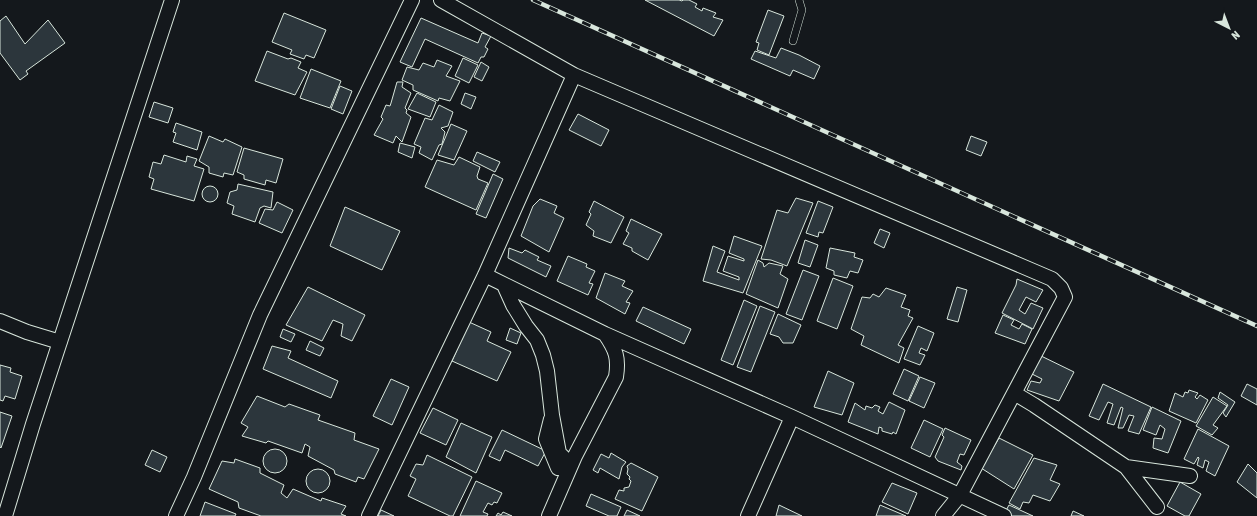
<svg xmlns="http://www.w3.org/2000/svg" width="1257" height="516" viewBox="0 0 1257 516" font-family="'Asap Condensed',sans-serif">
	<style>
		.building { fill: #2c363c; stroke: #d8e6dc }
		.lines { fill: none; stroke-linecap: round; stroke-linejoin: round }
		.lane-casing { stroke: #d8e6dc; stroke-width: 8 }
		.street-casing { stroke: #d8e6dc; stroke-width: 16 }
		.lane { stroke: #14181c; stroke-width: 7 }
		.street { stroke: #14181c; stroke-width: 14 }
		.rail-casing { stroke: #d8e6dc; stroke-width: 4.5 }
		.rail { stroke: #14181c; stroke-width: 3; stroke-dasharray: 9; stroke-linecap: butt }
	</style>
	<rect width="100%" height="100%" fill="#14181c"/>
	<path class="building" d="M645,0H679L682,1L683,0H689L697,4L695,7L702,11L703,8L716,13L713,17L723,20L714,36Z
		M768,10L784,16L769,55L757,50L759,43L756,42Z
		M284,13L326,30L314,58L306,55L304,59L290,54L292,50L272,42Z
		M6,16L25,44L48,20L65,43L26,71L28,74L20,80L0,53V21Z
		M421,18L478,43L482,33L491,36L485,47L488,49L484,57H481L478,63L425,39L412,67L400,62Z
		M781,48L799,55L820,66L814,79L793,70L790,76L751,59L755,51L776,58Z
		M267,51L288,59L291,58L301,62L298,68L307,72L295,95L255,81Z
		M463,58L478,65L469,83L455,76Z
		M437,60L452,66L446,76L460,81L450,101L439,98L438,101L413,90V85L402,80L407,67L419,70L423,63L434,67Z
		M481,62L489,67L482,81L474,77Z
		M311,69L341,81L330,108L300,98Z
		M397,82H403L402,87L411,93L405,108L407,110L406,113L411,117L402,142L396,136L393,143L374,135L383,119L381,117L386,105L390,106L391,103Z
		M340,86L352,91L343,114L331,109Z
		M417,93L436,102L430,117L408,109Z
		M465,93L476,97L471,109L461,104Z
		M154,102L173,108L168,123L149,117Z
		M439,105L453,112L448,126L441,128L445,132L442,144L439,145L432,160L419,153L421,147L414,144L425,118L432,120Z
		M578,114L609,130L601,146L569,130Z
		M176,123L202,132L197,150L173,142L176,133L173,132Z
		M451,124L467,131L454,160L438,155Z
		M209,136L223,142L225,139L242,147L233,175L224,173L223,177L209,173V167L199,161Z
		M971,136L987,142L981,156L966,150Z
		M400,143L415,147L412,158L398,152Z
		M244,148L283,159L276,183L266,180L265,185L244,179V175L237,172Z
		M477,152L500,162L495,172L473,161Z
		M164,155L186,162L187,156L197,159L194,166L204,169L194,201L151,189L154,179L149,177L153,162L161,164Z
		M459,157L480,167L477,176L478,179L488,183L476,210L425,187L437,160L454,165Z
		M493,174L503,179L486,218L476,214Z
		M238,184L273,192L271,208L264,206L260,208L255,222L232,214L234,206L227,203L230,192L237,190Z
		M202 194a8 8 0 1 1 16 0a8 8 0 1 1-16 0Z
		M796,198L813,203L787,266L771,260L761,259L777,210L788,213Z
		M540,199L557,206L554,213L564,218L549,252L521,236L533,206Z
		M594,201L624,217L611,243L593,236L594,231L586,225L591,214L589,212Z
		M818,201L833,207L823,233L819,232L818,237L806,233Z
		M277,202L293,210L282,233L259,223L265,209L273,210Z
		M345,207L400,231L382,270L330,246Z
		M631,219L662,234L648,260L632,251V248L623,244L629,233L626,231Z
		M880,229L890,233L884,248L874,243Z
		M734,236L762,246L743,293L703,281L713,246L725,251L717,272L739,280V277L723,271L728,256L744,261V259L729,253Z
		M805,240L818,245L810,267L798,263Z
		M509,248L522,253L525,250L539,257L537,260L551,266L546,277L508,258Z
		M830,248L855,253L854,257L863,260L858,273L850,271L847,278L834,275V271L826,268Z
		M568,256L587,264L586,267L595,271L589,283L593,284L588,295L557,281Z
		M758,260L763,263L764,267L769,263L783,266L780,274L788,279L778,308L746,294Z
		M803,270L819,276L802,320L786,314Z
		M605,273L625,281L622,286L633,291L626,302L630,303L625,314L596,298Z
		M833,278L853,286L837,329L817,321Z
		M1017,279L1043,290L1036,302L1026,297L1019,310L1025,314L1031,303L1043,308L1033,329L1002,313L1016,285Z
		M308,287L365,315L352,341L341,336L343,324L333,320L322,341L286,325Z
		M957,287L967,290L958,322L947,319Z
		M886,288L906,295L901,307L910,310L908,316L913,318L898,345L904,348L899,363L861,345L864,336L851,329L862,297L870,298L873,294L879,297Z
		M744,300L757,306L733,365L721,360Z
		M760,306L775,312L751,372L737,367Z
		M643,307L691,329L684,344L636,321Z
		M778,314L801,325L793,343H783L779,337L770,334Z
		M1003,315L1014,320L1011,325L1019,329L1022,324L1032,329L1025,344L995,333Z
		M469,322L491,332L487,341L511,352L497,381L452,361Z
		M918,326L934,333L927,351L921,348L919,353L925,355L920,365L904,359Z
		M510,328L521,333L517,344L506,340Z
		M283,329L295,334L291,342L280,337Z
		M310,341L324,348L320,356L306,350Z
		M272,346L291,351L288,358L338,381L331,398L263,369Z
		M1037,354L1074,372L1059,401L1027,390L1031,381L1040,383L1042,379L1032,374Z
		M0,365L11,368L10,372L22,376L15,399L5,396L3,401L0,400Z
		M904,369L919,376L908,401L893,394Z
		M828,371L854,383L842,415L814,407Z
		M920,377L935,383L924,408L909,401Z
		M391,379L409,387L392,425L373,416Z
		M1103,384L1151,407L1139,434L1128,431L1134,416L1129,415L1123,428H1118L1123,408L1121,407L1114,425L1107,423L1113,404L1108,402L1099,420L1089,416Z
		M1247,384L1257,389V405L1241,396Z
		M1189,390L1198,393L1195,397L1197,399L1200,395L1208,400L1196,423L1169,411L1175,393L1183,397L1185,392L1188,393Z
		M1220,392L1235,402L1226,417L1223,413L1228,405L1218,398Z
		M257,396L285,407L289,404L320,415L318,420L355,433L354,440L379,449L364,479L358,477L356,482L335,474L334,470L308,456L310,447L305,444L302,453L268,441L266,443L242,436L248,427L241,423Z
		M1213,397L1227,406L1213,425L1218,428L1212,435L1196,426Z
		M889,402L905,410L896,434L893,432L892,434L882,431V428L879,427L878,434L848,422L855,403L865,410L866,406L872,408L875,405L880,407L878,411L883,414Z
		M1152,407L1181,421L1168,453L1153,448L1154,438L1162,439L1165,429L1160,425L1156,435L1143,430Z
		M433,408L458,420L446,445L420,433Z
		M0,412L12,416L1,448L0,447Z
		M924,420L943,429L930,457L911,448Z
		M461,423L492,437L476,473L446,457Z
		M945,428L971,440L964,455L960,454L957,462L962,466L961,470L938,461L935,457L944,437L942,435Z
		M1198,429L1229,446L1215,476L1206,471L1209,462L1205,460L1203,468L1197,465L1199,458L1198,457L1194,464L1184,459Z
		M502,430L546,451L538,466L505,450L500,461L489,456Z
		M999,438L1033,455L1014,489L981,468Z
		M263 461a12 12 0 1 1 24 0a12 12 0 1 1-24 0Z
		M152,450L167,457L160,472L145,465Z
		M611,453L626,462L622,467L619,479L600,468L598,473L593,470L601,454L609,458Z
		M427,455L472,477L453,516H450L408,496L416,479L410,476L416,464L423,465Z
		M1034,458L1057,465L1050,480L1060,484L1050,501L1033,495L1029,503L1023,502L1020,509L1009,503Z
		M235,459L260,468V473L284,485L281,493L287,498L293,489L321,501L322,498L346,506L341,514L346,516H261L239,508L238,502L209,489L222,461L234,463Z
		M631,463L658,477L642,511L615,499L619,490L624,491V488L629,487L631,481L629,479L630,477L627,474L628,469L627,466Z
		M1248,464L1257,473V498L1237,482Z
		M306 481a12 12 0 1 1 24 0a12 12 0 1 1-24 0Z
		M476,481L502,493L497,503L494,502L492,505L488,503L483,512L488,514L487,516H460Z
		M1180,482L1201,494L1189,516H1185L1167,506Z
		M892,483L917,493L908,514L882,502Z
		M591,494L621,507L617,516H609L586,506Z
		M205,502L236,514L235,516H200Z
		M779,505L802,516H776Z
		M880,505L906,516H876Z
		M1009,505L1033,516H1003Z
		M381,510L394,516H378Z
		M627,510L640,516H624Z
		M1073,511L1084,516H1071Z
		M503,512L512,516H496L498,513L501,515Z"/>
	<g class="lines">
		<g class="lane-casing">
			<path id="lane" d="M793,41L802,10L799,0"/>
		</g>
		<g class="street-casing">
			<path id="street" d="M441,0L574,75L1052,279L1061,288L1065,297L960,495L943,516
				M485,275L605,334L792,417L1004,516
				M504,285L513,305L526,326L537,340L543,355L547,371L552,415L559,453L571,465
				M0,321L27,332L60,342
				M1014,393L1034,405L1126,467L1157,507
				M551,419L546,439L558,468
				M1126,467L1190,476
				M5,516L33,424L172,0
				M176,516L194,477L260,315L412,0
				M369,516L485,275L574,75
				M549,516L575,456L616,377C619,358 616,350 605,334
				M748,516L792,417"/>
		</g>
		<use href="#lane" class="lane"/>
		<use href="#street" class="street"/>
		<g class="rail-casing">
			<path id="rail" d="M533,0L1257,326"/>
		</g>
		<use href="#rail" class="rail"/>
	</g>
	<g transform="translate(1229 28) rotate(138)" stroke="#14181c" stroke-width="3" paint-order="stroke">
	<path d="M0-3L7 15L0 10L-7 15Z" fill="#d8e6dc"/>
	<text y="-6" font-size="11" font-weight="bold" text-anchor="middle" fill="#d8e6dc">N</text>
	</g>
</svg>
